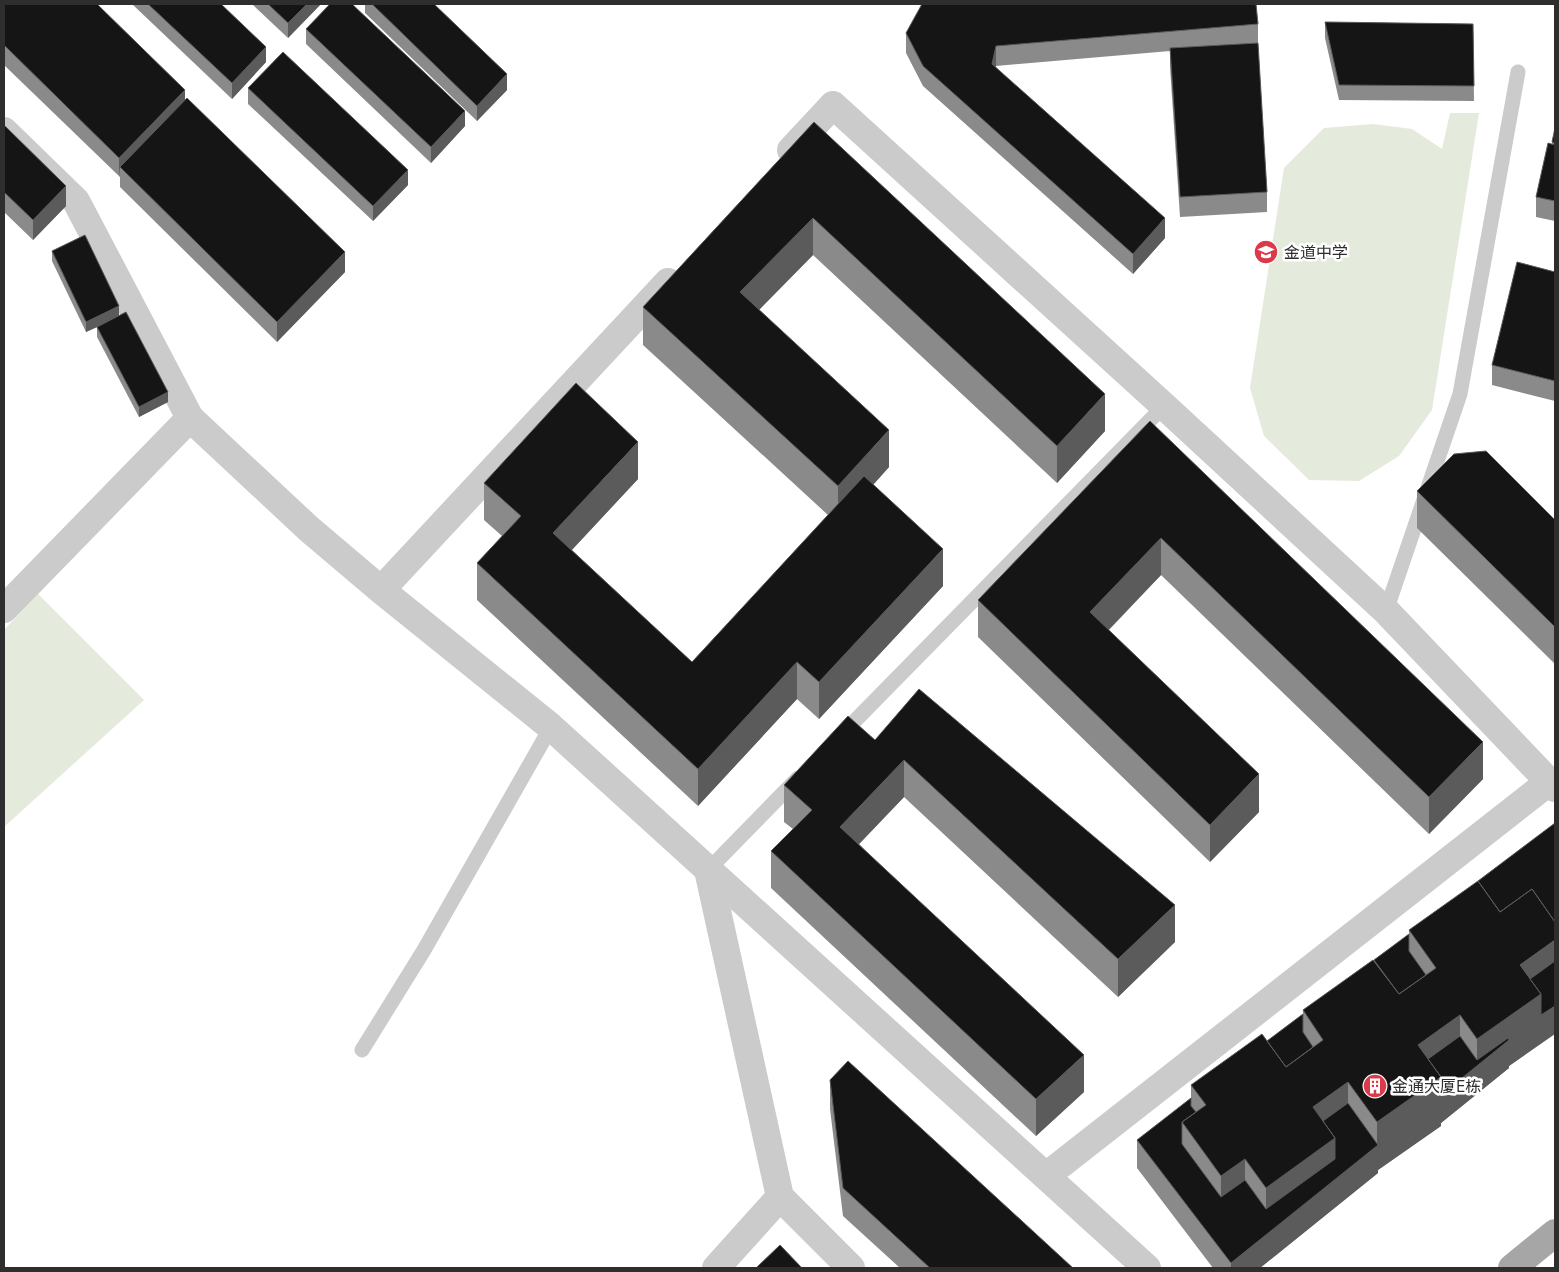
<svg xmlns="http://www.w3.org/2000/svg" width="1559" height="1272" viewBox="0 0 1559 1272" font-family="'IBM Plex Sans','Noto Sans SC',sans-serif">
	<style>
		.green { fill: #e4eadc }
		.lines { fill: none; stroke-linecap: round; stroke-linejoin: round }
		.service { stroke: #cbcbcb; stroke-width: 15 }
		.minor { stroke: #cbcbcb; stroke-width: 28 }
		.primary { stroke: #a6a6a6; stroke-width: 28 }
		.wall { fill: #8a8a8a }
		.shaded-wall { fill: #5b5b5b }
		.building { fill: #151515; stroke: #5b5b5b }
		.labels { text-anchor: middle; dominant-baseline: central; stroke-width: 5; stroke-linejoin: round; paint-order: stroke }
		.poi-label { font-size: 16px; fill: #2e2e2e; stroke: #fff; text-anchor: start }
	</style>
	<rect width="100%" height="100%" fill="#fff"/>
	<path class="green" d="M1450,113H1479L1432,410L1399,456L1359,481L1309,480L1264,436L1250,388L1284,168L1324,128L1373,124L1412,129L1442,149Z
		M38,594L144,700L4,827V630Z"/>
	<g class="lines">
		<path class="service" d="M1386,611L1460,394L1518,72
			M841,735L1164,406
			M708,870L798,778
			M362,1050L424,950L551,727"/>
		<path class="minor" d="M4,131L76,201L190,418L309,529L381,590L551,727L1147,1268
			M791,150L833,105L1164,406L1386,611L1555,788
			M381,590L668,282
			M4,609L190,418
			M708,870L780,1197L851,1268
			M1046,1176L1549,782
			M716,1268L780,1197"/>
		<path class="primary" d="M1512,1268L1555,1233"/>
	</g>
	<path class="wall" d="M4,4L345,272L277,342L120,187V177L4,65Z
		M132,4H221L266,62L232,99Z
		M252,4H321L288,38Z
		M365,4H434L507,90L477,121L365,13Z
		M1325,22L1473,24L1474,101L1339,100L1325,38Z
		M1258,24V44L1267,192V212L1180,217L1170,67V51L996,66V67L1165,238L1133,274L923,86L906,53V33Z
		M306,29L465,126L431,163L306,44Z
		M248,88L408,185L373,221L248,104Z
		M814,122L1105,431L1057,483L813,255L759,310L889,467L873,485L943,586L819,719L797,699L698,806L477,600V563L502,536L484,520V483L638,479L572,550L692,662L828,515L643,345V307Z
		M4,125L66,206L33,240L4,212Z
		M1552,142L1555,143V221L1536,217V197L1552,144Z
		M52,251L119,315L168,402L139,417L97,337V327L86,332L52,261Z
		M1555,272V401L1492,385V365Z
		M1150,421L1483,779L1429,834L1161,575L1109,630L1259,812L1210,862L978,637V600Z
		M1417,491L1555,520V664L1417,528Z
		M875,740L1175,942L1118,997L904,797L859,844L1084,1092L1036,1136L771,888V851L793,829L784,822V785Z
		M1409,930L1541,1043L1509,1066V1068L1441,1123V1126L1378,1170V1173L1260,1268H1213L1137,1168V1140L1191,1099V1085L1267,1041L1303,1014V1010L1374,960L1409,934Z
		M830,1080L1073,1268H900L843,1216L830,1109Z"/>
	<path class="shaded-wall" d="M307,4H321L288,38V23Z
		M996,46V66L992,84V64Z
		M266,47V62L232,99V83Z
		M507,74V90L477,121V106Z
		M185,90V110L120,167L119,178V158Z
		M465,111V126L431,163V147Z
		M408,170V185L373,221V206Z
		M66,186V206L33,240V220Z
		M813,218V255L740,329V292Z
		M1165,218V238L1133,274V254Z
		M345,252V272L277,342V322Z
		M119,306V317L86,332V322Z
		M168,392V402L139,417V407Z
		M1105,394V431L1057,483V446Z
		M889,430V467L838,524V486Z
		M638,442V479L553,570V533Z
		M1161,538V575L1090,649V612Z
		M943,549V586L819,719V682Z
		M797,662V699L698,806V769Z
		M1483,742V779L1429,834V797Z
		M904,760V797L840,864V827Z
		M1259,774V812L1210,862V825Z
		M1175,905V942L1118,997V959Z
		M1555,940V1034L1509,1066V1068L1441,1123V1126L1378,1170V1173L1260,1268H1231V1263L1266,1235V1188L1313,1107L1348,1082V1131L1377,1146V1122L1418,1045L1460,1015V1064L1477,1066V1039L1520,965Z
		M1084,1055V1092L1036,1136V1099Z
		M1245,1159V1208L1221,1226V1176Z"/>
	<path class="building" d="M4,4H97L185,90L119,158L4,45Z
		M148,4H221L266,47L232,83Z
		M268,4H307L288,23Z
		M330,4H352L465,111L431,147L306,29Z
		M372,4H434L507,74L477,106Z
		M922,4H1256L1258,24L996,46L992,64L1165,218L1133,254L923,66L906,33Z
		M1325,22L1473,24L1474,86L1339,85Z
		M1258,43L1267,192L1180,197L1170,48Z
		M283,52L408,170L373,206L248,88Z
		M187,98L345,252L277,322L120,167Z
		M814,122L1105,394L1057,446L813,218L740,292L889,430L838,486L643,307Z
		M4,125L66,186L33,220L4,192Z
		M1555,128V143L1552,142Z
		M1548,143L1555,145V201L1536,197Z
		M85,235L119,306L86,322L52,251Z
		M1517,262L1555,272V381L1492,365Z
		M126,312L168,392L139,407L97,327Z
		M576,383L638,442L553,533L692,662L864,476L943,549L819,682L797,662L698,769L477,563L521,516L484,483Z
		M1150,421L1483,742L1429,797L1161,538L1090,612L1259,774L1210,825L978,600Z
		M1486,451L1555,520V627L1417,491L1454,454Z
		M919,689L1175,905L1118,959L904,760L840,827L1084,1055L1036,1099L771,851L812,810L784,785L848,716L875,740Z
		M1555,823V922L1532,889L1500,912L1478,881Z
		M1478,881L1500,912L1532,889L1555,922V940L1520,965L1541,994L1477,1039L1460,1015L1418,1045L1441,1077L1377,1122L1348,1082L1313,1107L1335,1138L1266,1188L1245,1159L1221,1176L1182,1122L1206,1105L1191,1085L1262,1034L1286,1067L1323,1040L1303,1010L1373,960L1399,994L1436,968L1409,930Z
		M1409,934V951L1426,975L1399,994L1374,960Z
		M1555,961V1006L1541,1015V994L1530,979Z
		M1303,1014V1032L1313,1047L1286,1067L1267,1041Z
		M1460,1036L1477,1060L1508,1038L1509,1040L1441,1095V1077L1428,1059Z
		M848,1061L1073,1268H930L843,1188L830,1080Z
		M1191,1098V1106L1196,1112L1182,1122V1144L1221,1197L1245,1180L1266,1209L1335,1159V1138L1323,1121L1348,1103L1378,1145L1231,1263L1137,1140Z
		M780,1245L802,1268H756Z"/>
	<defs>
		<g id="school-disc" transform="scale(1.25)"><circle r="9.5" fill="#da3a49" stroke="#fff"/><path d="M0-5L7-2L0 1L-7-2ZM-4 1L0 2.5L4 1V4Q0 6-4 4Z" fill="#fff"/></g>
		<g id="building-disc" transform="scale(1.25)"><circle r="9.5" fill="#da3a49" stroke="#fff"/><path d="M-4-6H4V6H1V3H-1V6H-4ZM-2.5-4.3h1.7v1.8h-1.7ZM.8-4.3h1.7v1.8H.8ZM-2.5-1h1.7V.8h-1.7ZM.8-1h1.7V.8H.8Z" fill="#fff"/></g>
	</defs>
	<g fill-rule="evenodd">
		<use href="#school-disc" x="1266" y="252"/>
		<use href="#building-disc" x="1375" y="1086"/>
	</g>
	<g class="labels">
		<g class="poi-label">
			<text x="1284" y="252">金道中学</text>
			<text x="1392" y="1086">金通大厦E栋</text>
		</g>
	</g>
	<rect width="1559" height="1272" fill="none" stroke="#2e2e2e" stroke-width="10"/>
</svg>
